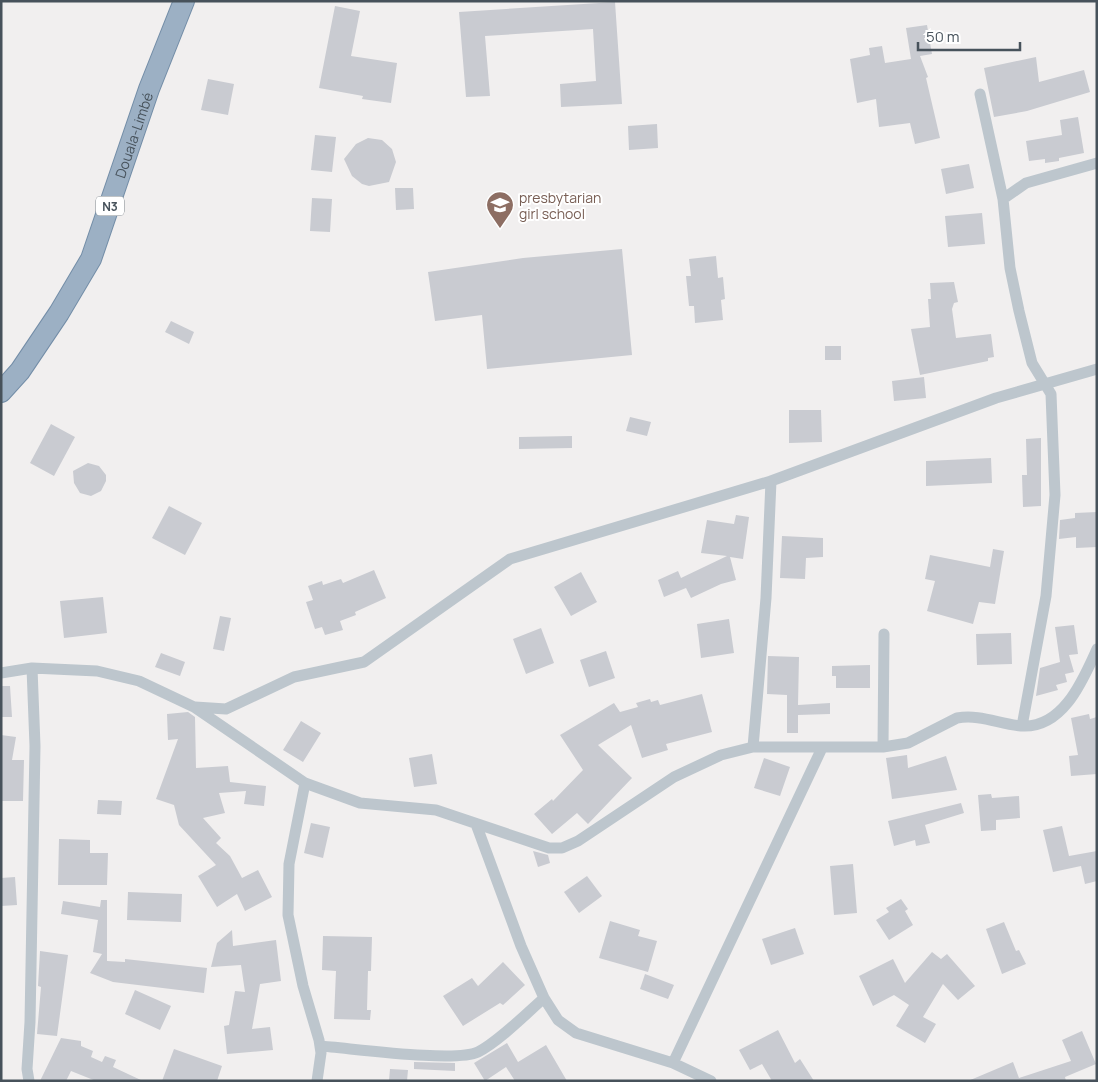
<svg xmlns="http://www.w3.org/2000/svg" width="1098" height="1082" viewBox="0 0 1098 1082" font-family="Manrope,sans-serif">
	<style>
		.building { fill: #c9cbd1 }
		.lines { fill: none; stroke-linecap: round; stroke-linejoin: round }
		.trunk-casing { stroke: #738da7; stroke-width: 22 }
		.minor { stroke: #bdc6cd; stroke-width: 11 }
		.trunk { stroke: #9cb0c4; stroke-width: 20 }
		.labels { text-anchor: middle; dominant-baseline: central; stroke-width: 4; stroke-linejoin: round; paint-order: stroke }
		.shield { fill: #fff; stroke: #7e868c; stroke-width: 1 }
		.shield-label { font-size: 12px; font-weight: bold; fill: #47525b }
		.street-label { font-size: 14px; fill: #47525b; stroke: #fff }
		.education-label { font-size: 14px; fill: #785e54; stroke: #fff; text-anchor: start }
	</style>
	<rect width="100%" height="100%" fill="#f1efef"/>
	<path class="building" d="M615,2L622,104L561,107L560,84L596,81L593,29L485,36L490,96L466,97L459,12Z
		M335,6L360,11L351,56L397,63L391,103L362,99L363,96L319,88Z
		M927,25L932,54L920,56L928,77L926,78L940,138L915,144L910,123L879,127L876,99L857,103L850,59L870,55L869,48L882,46L885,63L911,59L906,28Z
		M1036,57L1039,82L1084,70L1090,92L1027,111L994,117L984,68Z
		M208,79L234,84L228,115L201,110Z
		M1078,117L1084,153L1059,158V161L1045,163V159L1029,161L1026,141L1062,135L1060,120Z
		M657,124L658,148L629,150L628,126Z
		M315,135L336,137L332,172L311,170Z
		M368,138L382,140L392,149L396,162L389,182L369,186L362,184L352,176L344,159L356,144Z
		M969,164L974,188L946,194L941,169Z
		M395,188H413L414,209L396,210Z
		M312,198L332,199L330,232L310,231Z
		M982,213L985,244L948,247L945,216Z
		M622,249L632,355L487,369L482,315L435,321L428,272L523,258Z
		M716,256L718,278L723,277L725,299L721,300L723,320L695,323L694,306H689L686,276H691L689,259Z
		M954,282L958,302L954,303L952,309L956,338L991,334L994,357L988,358V361L920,375L911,329L930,327L928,299H931L930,283Z
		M171,321L194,332L189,344L165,332Z
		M825,346H841V360H825Z
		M924,377L926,398L894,401L892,381Z
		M789,410H821L822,442L789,443Z
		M630,417L651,422L647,436L626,431Z
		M51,424L75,437L54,476L30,463Z
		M572,436V448L519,449V437Z
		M1041,438V506L1023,507L1022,475H1027L1026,439Z
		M991,458L992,483L926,486V461Z
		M88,463L99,466L106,475V481L101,491L91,496L80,493L74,483L73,471Z
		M169,506L202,523L185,555L152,538Z
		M1097,512V547L1076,548V537L1059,539L1060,520L1075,518V513Z
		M736,515L749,517L743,559L730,557L736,580L721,584L691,598L686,588L664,597L658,580L678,571L681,578L727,556L701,553L707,520L734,524Z
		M782,536L823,538V557L806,558L805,579L780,578Z
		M993,549L1004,551L995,604L979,602L973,624L927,611L935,581L925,579L930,555L990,567Z
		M374,570L386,598L355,612L356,615L340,621L343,630L325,635L322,627L315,629L306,602L313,600L308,586L322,581L323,585L341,579L343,583Z
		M581,572L597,602L571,616L554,587Z
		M103,597L107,633L64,638L60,601Z
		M220,616L231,618L224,651L213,649Z
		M729,619L734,653L701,658L697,624Z
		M1074,625L1078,654L1069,655L1074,672L1065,674L1067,682L1056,685L1058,690L1036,696L1040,668L1060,662L1055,627Z
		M541,628L554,663L526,674L513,639Z
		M1011,633L1012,664L977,665L976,634Z
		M606,651L615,678L589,687L580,660Z
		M161,653L185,662L180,676L155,667Z
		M768,656L799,657L798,705L830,703V714L798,715V733H787V695L767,694Z
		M870,665V688H836V676H832V666Z
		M1,686H10L12,717H1Z
		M702,694L712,732L666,744L668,750L642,758L631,725L598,745L632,778L588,824L577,813L552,834L534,814L552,799L553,801L583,770L560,735L614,703L620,712L638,707L636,703L650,699L651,702L658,700L660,705Z
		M188,712L195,717L196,768L228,766L230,782L266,786L264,806L244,804L246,791L219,793L225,813L203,818L221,838L216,843L230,856L242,878L258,870L272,897L245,911L237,894L217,907L198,876L216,865L179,825L174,805L156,799L178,739L168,740L167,714Z
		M1089,714L1090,719L1097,717V774L1071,776L1069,756L1078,755L1071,718Z
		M301,721L321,733L303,762L283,750Z
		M1,735L16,737L12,760H24L23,801H1Z
		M432,754L437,784L414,787L409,758Z
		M907,755L908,768L946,756L957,790L892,799L886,758Z
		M764,758L790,767L780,796L754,788Z
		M991,794L992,798L1019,796L1020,818L996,820V830L981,831L978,795Z
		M98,800L122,801L121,815L97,814Z
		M961,803L964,813L925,825L930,843L916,846L915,840L894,846L888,821Z
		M311,823L330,827L323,858L304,853Z
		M1062,826L1069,856L1097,851V881L1085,884L1081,866L1053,872L1043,830Z
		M59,839L90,840V853H108L107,885H58Z
		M533,851L548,855L550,863L538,867Z
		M853,864L857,913L834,915L830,866Z
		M587,876L602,896L579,913L564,892Z
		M15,877L17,905L1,906V878Z
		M128,892L182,894L181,922L127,920Z
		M901,899L908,909L905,911L913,925L889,940L876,920L889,912L886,908Z
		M101,900H107V961L125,962V959L207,968L204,993L113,982L90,973L102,954L93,952L98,920L61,914L63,901L100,907Z
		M610,921L640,930L638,936L657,941L648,972L599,958Z
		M1004,922L1016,951L1019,950L1026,964L1002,974L986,929Z
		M795,928L804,954L771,965L762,939Z
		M232,930L233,946L276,940L281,981L260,984L252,1029L270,1027L273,1050L227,1054L224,1026L229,1025L235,991L245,992L241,965L211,967L217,943Z
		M323,936L372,937L371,971H368L367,1010H371L370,1020L334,1019L336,971L322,970Z
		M40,951L68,955L57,1036L37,1034L41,987L38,986Z
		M932,952L941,959L947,954L975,986L958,1000L943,984L923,1017L936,1024L925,1043L896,1026L909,1005L894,995L873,1006L859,976L893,959L905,983Z
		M503,962L525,985L503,1005L500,1003L463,1026L443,996L472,978L478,986Z
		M645,974L674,985L668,999L640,989Z
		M135,990L171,1006L160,1030L125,1014Z
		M778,1030L795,1063L800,1059L814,1081H772L762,1064L750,1070L739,1050Z
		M1082,1031L1096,1064L1065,1077L1066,1081H968L1013,1062L1019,1078L1071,1061L1062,1040Z
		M61,1038L81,1041V1046L93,1051L91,1057L102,1062L105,1056L116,1060L113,1067L143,1081H96L71,1071L66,1081H40Z
		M507,1043L518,1062L546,1045L567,1081H515L506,1067L485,1081L474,1063Z
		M174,1049L222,1066L217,1081H162Z
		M414,1062L455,1063V1071L414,1069Z
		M390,1069L408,1070L407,1081H389Z"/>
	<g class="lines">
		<g class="trunk-casing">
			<g id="trunk">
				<path id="s1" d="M1,392L20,371L59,313L91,259L149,89L184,1"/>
			</g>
		</g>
		<path class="minor" d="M980,94L1003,199L1010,268L1019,311L1032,363L1051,394L1055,495L1046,596L1022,726
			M1003,199L1026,183L1097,163
			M1,673L32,668L97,671L139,681L194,707L305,783L360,803L436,810L549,848H562L578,841L674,777L721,755L753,747H883L908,743L957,718C980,714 999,724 1021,726C1063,729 1083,680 1097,649
			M195,707L226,709L294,677L364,662L510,559L771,481L996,398L1097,369
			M753,747L766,598L771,481
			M883,747L884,634
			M305,783L289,864L288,915L303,986L319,1040L321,1053L317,1081
			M476,824L521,946L544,998L558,1020L576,1033L673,1063L711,1081
			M320,1046C350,1048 455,1063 478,1052C498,1042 526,1014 544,998
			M673,1063L822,748
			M29,1081L27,1069L30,1022L35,746L32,668"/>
		<use href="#trunk" class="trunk"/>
	</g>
	<defs>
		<g id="school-pin" transform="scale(1.4375)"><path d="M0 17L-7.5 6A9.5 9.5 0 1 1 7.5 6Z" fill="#8d6e63" stroke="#fff"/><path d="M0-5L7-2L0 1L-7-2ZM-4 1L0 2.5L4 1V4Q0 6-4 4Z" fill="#fff"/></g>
	</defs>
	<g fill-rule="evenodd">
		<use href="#school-pin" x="500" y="205"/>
	</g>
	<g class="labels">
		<rect class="shield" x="96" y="196.5" width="28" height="19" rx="4"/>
		<g class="shield-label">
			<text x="110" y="206">N3</text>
		</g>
		<g class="street-label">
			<text stroke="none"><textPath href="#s1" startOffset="292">Douala-Limbé</textPath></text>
		</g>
		<g class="education-label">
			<text x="519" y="197">presbytarian<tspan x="519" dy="16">girl school</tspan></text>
		</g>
	</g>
	<rect width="1098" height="1082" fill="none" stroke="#47525b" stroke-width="5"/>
	<path d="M918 42v8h102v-8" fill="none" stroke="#47525b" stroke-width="2.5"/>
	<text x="926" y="42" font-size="15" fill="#47525b" stroke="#ffffff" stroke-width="4" paint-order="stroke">50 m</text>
</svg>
